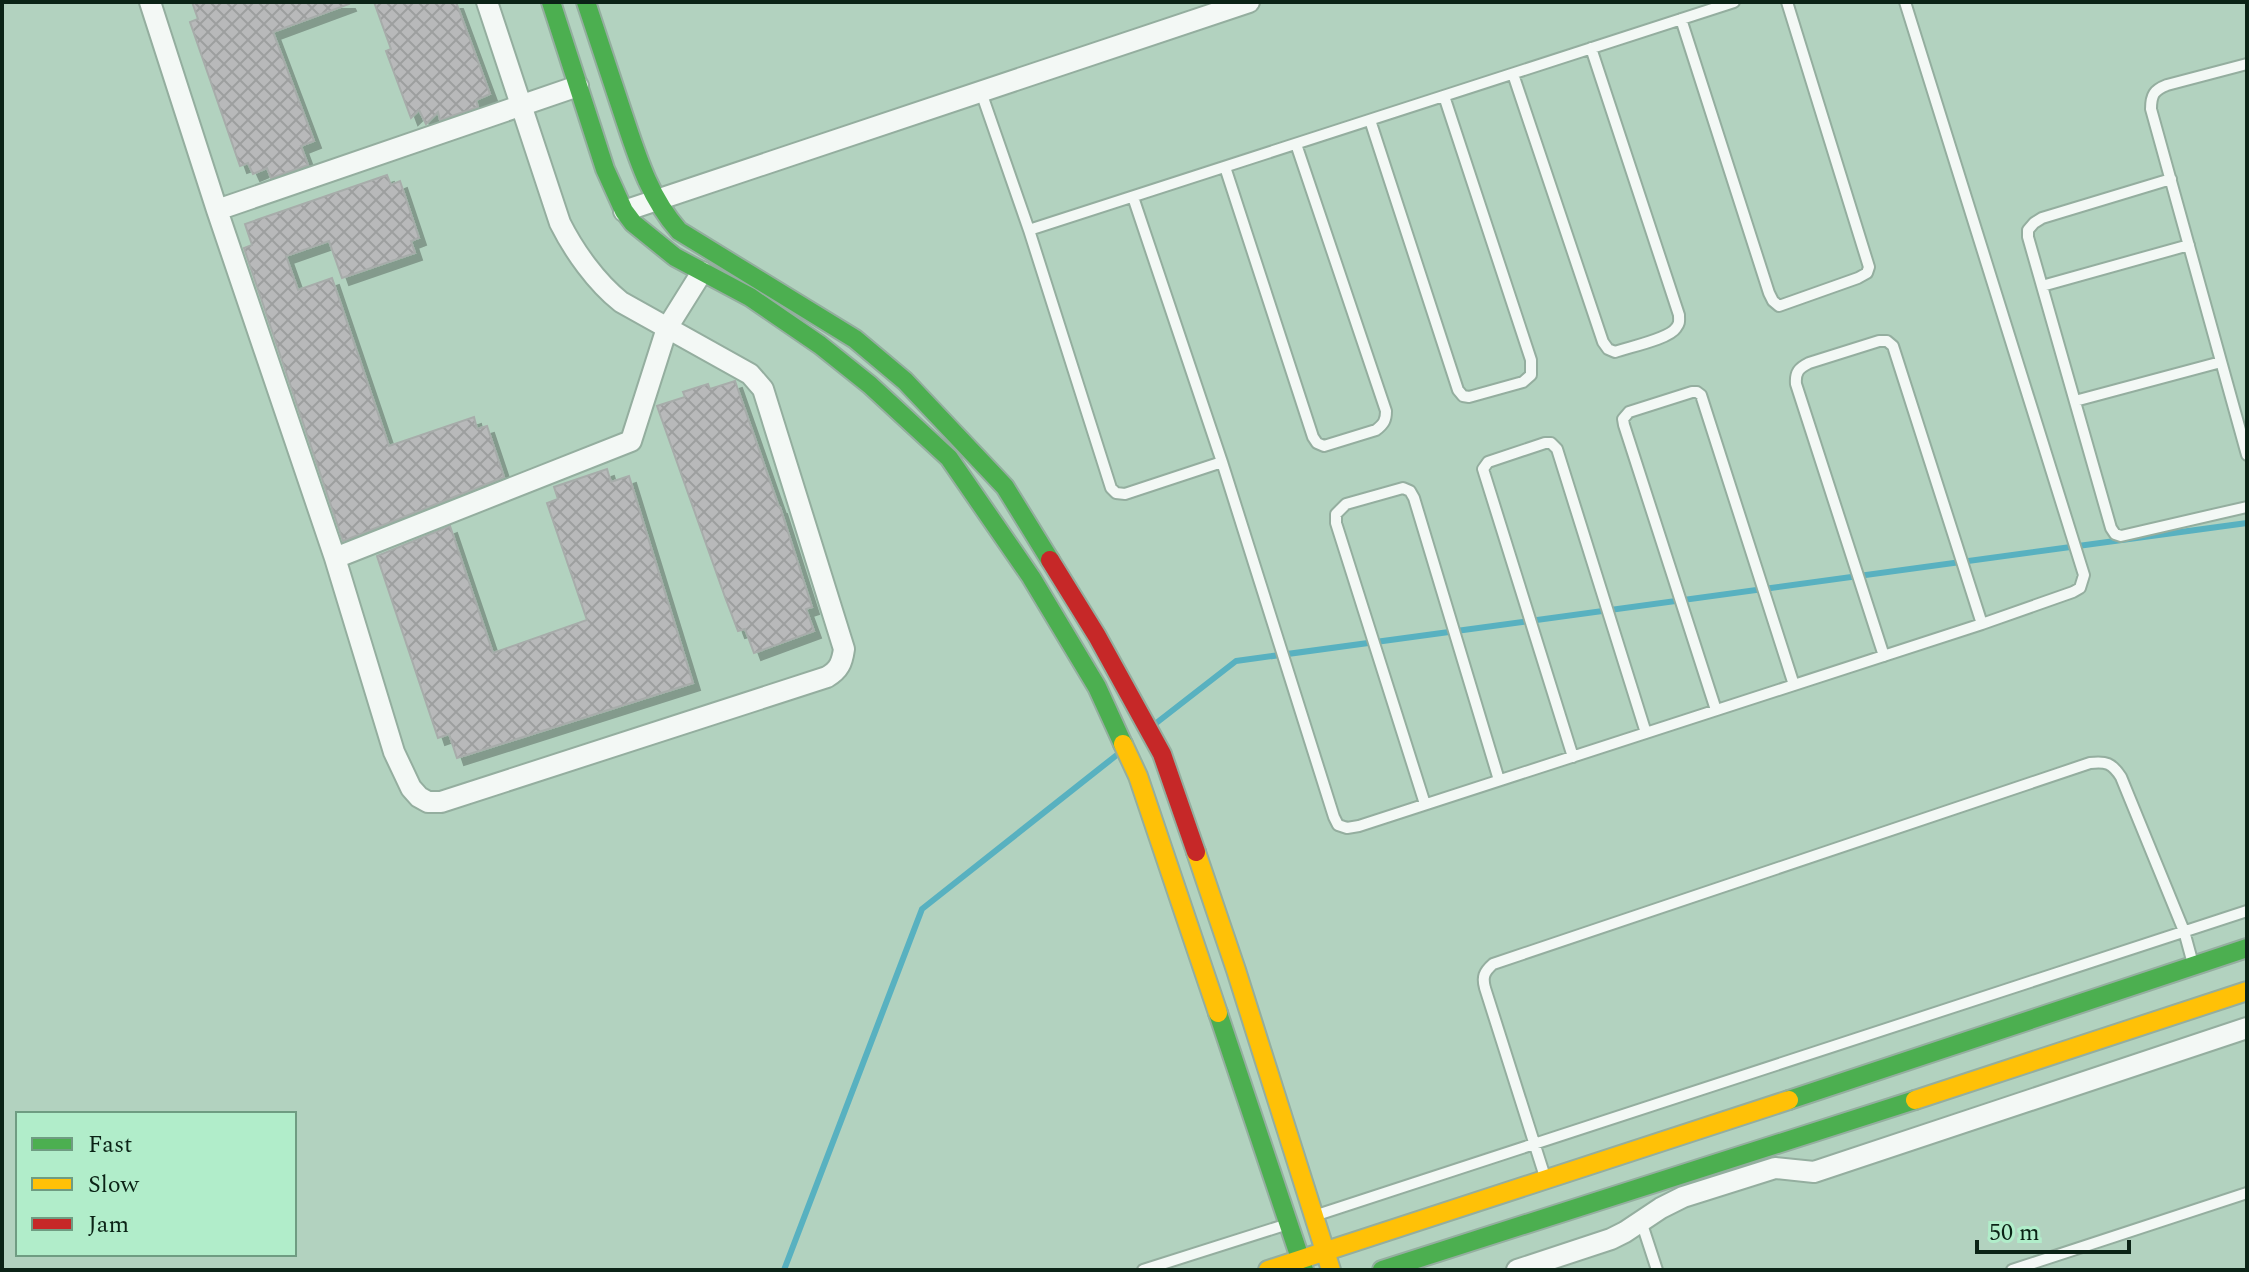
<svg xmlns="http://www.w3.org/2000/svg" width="2249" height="1272" viewBox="0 0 2249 1272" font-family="Spectral,serif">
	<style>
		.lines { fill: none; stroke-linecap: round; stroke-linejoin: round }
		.stream { stroke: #58b1c0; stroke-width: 6 }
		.building { fill: url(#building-cross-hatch); stroke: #a7acaa; stroke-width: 2; filter: url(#shadow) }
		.lane-casing { stroke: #94ae9f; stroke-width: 14 }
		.street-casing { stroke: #94ae9f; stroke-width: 24 }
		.fast-casing { stroke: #94ae9f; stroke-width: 22 }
		.slow-casing { stroke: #94ae9f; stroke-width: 22 }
		.jam-casing { stroke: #94ae9f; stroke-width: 22 }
		.lane { stroke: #f3f8f5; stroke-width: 10 }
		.street { stroke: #f3f8f5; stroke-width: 20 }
		.fast { stroke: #4caf50; stroke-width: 18 }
		.slow { stroke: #ffc107; stroke-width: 18 }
		.jam { stroke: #c62828; stroke-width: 18 }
	</style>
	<defs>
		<pattern id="building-cross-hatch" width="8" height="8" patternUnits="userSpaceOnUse" patternTransform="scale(2)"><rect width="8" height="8" fill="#b8b9ba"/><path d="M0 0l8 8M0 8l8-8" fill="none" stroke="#9d9f9f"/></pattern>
		<filter id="shadow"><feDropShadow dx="7" dy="7" stdDeviation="0" flood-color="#0004"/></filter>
	</defs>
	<rect width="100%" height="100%" fill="#b2d2bf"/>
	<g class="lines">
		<path class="stream" d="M1155,724L1236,661L2247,523
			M784,1270L922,909L1118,754"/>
	</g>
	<path class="building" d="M192,2H348L349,4L273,32L314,141L301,146L308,165L271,178L267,168L253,174L248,163L240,166L190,22L198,19Z
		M374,2H456L490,94L476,100L478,107L440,120L438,112L426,124L419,110L411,118L386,51L391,49Z
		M387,175L391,185L400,181L419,238L411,241L415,253L342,278L329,241L286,256L298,290L332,278L389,446L474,417L477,429L487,426L504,477L343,541L244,248L252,245L245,224Z
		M735,381L779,507H780L812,607L806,609L814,631L754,653L745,629L738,631L725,597L657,406L685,397L683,392L708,384L710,389Z
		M607,469L611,482L629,476L693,683L457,758L449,734L438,738L377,556L450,526L493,653L587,620L547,503L558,499L554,487Z"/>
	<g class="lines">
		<g class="lane-casing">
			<path id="lane" d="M1681,19L1769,293L1773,301L1779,306L1858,278L1867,273L1869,267L1787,2
				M2247,64L2167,85C2154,90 2151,95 2151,109L2247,455
				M1513,74L1603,342L1608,349L1615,352C1629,347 1669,339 1676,328C1680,323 1679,321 1679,315L1591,48
				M981,92L1029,230L1111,488L1116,493L1125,494L1222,462
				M1370,120L1458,390L1463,396L1469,397L1523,382L1531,375V360L1444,96
				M1225,167L1313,437L1317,443L1324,446L1376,430C1384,424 1386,420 1386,411L1296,144
				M2171,179L2042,218L2034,223L2028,230V237L2111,528L2115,534L2121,536L2247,507
				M1133,197L1222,462L1334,817L1338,825L1347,828L1359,826L1982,624L2073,592L2080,588L2084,575L1905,2
				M1029,230L1734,2
				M2042,286L2189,245
				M2075,401L2221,362
				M1884,656L1796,384C1795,372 1799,368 1809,363L1879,341H1887L1893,346L1982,624
				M1716,710L1624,425L1623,419L1629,412L1692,392H1697L1701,395L1794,685
				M1573,757L1483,469L1488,462L1545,443H1551L1557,449L1646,733
				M1425,804L1336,523V514L1346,504L1403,488L1410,491L1414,498L1499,780
				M1545,1177L1485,988C1482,977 1484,972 1493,964L2090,763C2106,761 2112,763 2121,777L2184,931L2193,964
				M1314,1216L2247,911
				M1641,1221L1657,1270
				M1143,1270L1291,1223
				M2012,1270L2247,1193"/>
		</g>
		<g class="street-casing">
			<path id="street" d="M150,2L217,210L335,558L394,752L411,788L419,797L428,802H441L827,677C839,670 842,663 844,649L763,389L750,374L621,302C596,282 574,251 560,223L487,2
				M217,210L578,86
				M624,211L1249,2
				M335,558L631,441L667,328L702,272
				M1517,1270L1611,1239L1625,1232L1661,1208L1683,1197L1775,1168L1814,1172L2247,1028"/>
		</g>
		<g class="fast-casing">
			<path id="fast" d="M551,2L605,169L624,211L633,223L675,257L750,297L820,345L870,385L949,458L1031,577L1097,687L1123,744
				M586,2C598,39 611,77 623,114C637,156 649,197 679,231L855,339L905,381L1005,487L1050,560
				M1218,1013L1304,1270
				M1789,1100L2247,948
				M1382,1270L1915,1100"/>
		</g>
		<g class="slow-casing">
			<path id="slow" d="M1123,744L1138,776L1218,1013
				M1196,852L1236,970L1331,1270
				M1915,1100L2247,991
				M1268,1270L1789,1100"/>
		</g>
		<g class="jam-casing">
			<path id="jam" d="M1050,560L1097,636L1162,754L1196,852"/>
		</g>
		<use href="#lane" class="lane"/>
		<use href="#street" class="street"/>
		<use href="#fast" class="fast"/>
		<use href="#slow" class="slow"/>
		<use href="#jam" class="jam"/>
	</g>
	<rect width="2249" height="1272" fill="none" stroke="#0b2316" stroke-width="8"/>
	<rect x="16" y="1112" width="280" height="144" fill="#b1edca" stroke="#6f9c82" stroke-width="2"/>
	<rect x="32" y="1138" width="40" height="12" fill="#4caf50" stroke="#6f9c82" stroke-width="2"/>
	<text x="88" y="1152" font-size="24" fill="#0b2316">Fast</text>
	<rect x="32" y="1178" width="40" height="12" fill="#ffc107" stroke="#6f9c82" stroke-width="2"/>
	<text x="88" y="1192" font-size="24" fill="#0b2316">Slow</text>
	<rect x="32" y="1218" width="40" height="12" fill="#c62828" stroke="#6f9c82" stroke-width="2"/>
	<text x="88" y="1232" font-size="24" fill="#0b2316">Jam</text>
	<path d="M1977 1240v12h152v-12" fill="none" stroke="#0b2316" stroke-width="4"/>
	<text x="1989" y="1240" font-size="24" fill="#0b2316" stroke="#b1edca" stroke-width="6" paint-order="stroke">50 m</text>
</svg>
